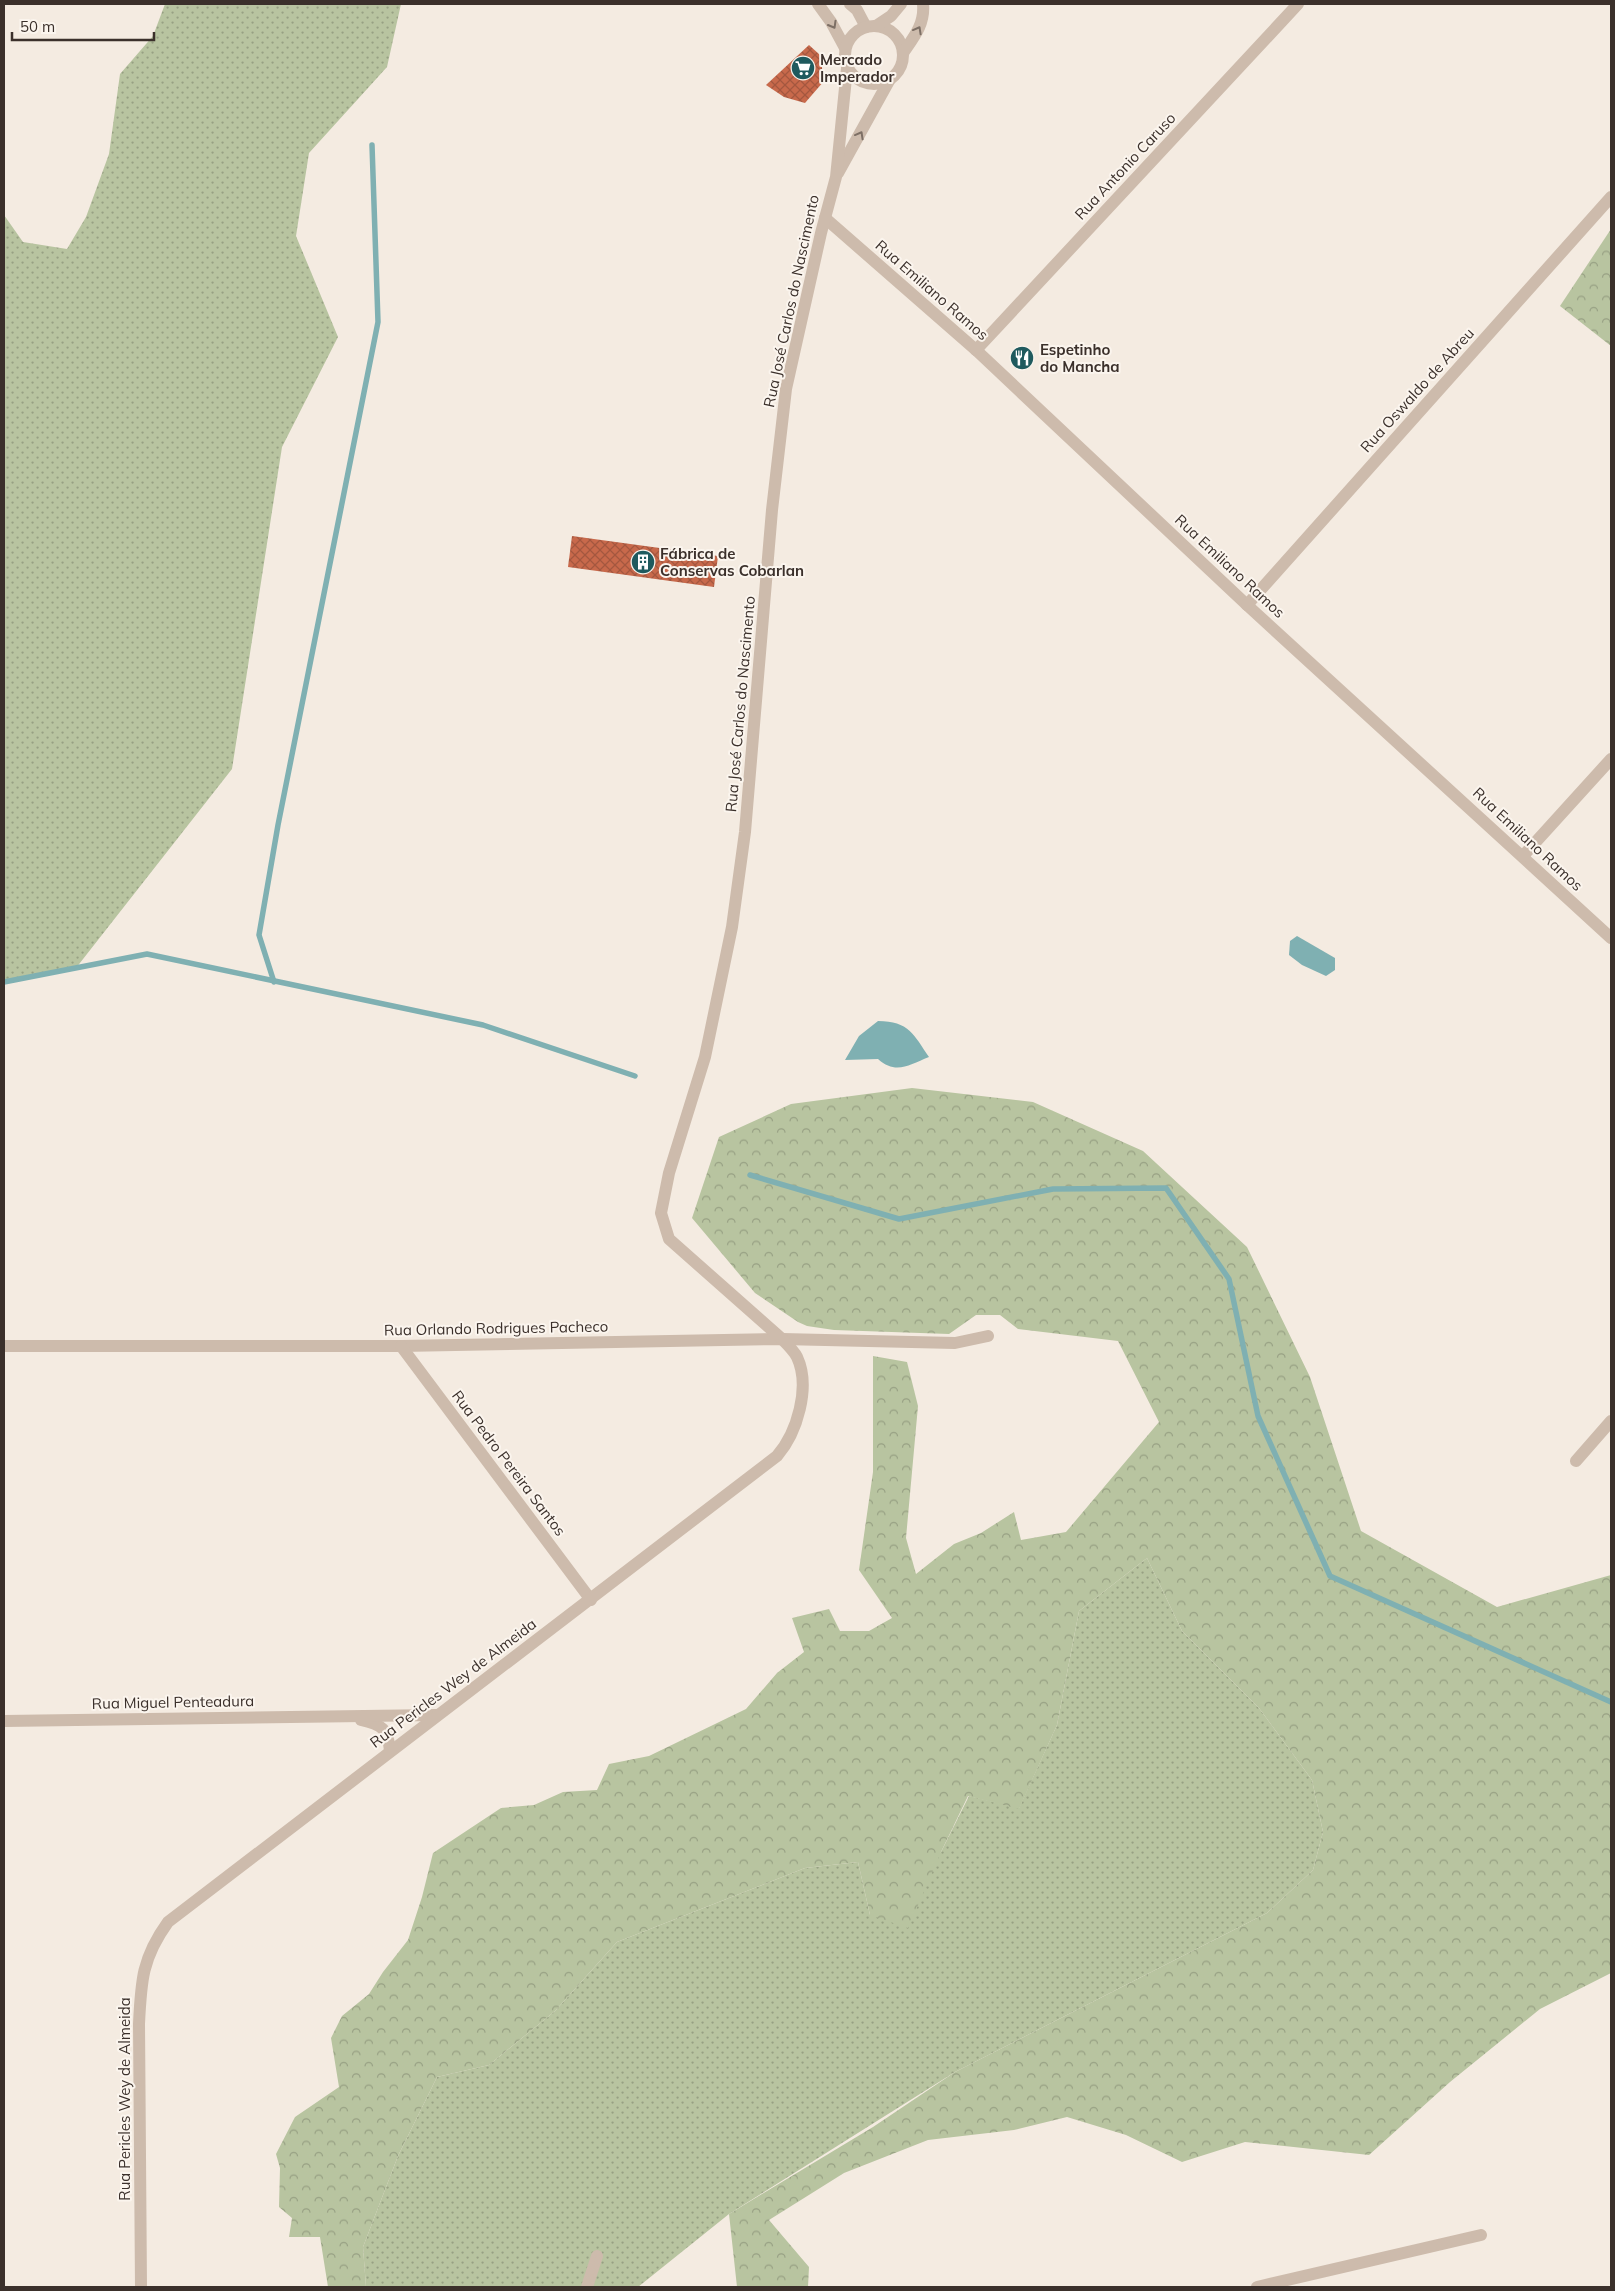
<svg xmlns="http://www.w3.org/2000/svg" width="1615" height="2291" font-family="Mulish,sans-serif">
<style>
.green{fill:url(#green-dots)}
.forest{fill:url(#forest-crowns)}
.water{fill:#7fb0b2}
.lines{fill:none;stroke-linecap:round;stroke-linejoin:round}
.stream{stroke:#7fb0b2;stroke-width:5.5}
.building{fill:url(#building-cross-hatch)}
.minor{stroke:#cdbbac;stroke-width:12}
.oneway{stroke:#7d6f65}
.labels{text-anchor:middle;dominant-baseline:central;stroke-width:4;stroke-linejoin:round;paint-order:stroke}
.poi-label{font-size:15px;font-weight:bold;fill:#3b302b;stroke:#fbf5ee;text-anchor:start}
.street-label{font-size:15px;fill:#3b302b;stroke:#fbf5ee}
</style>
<defs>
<pattern id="green-dots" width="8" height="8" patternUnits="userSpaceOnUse" patternTransform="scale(1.25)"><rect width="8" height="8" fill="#b8c4a0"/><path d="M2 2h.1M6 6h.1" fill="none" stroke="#97a083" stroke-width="1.8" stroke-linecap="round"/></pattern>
<pattern id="forest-crowns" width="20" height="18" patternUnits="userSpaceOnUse" patternTransform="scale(1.25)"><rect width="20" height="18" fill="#b8c4a0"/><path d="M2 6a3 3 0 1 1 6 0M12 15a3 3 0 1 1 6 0" fill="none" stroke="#97a083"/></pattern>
<pattern id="building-cross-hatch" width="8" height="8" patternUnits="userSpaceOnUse" patternTransform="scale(1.25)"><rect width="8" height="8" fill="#c8694b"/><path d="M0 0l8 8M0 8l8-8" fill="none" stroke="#a4573f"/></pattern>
</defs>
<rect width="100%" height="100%" fill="#f4ebe1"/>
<!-- green -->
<g class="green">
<path d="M165 4H401L387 67 309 153 296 236 338 337 282 447 232 769 76 968 4 982V215L23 242 67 249 86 217 109 154 120 74 153 36Z"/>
<path d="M1147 1558 1182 1631 1259 1708 1312 1780 1323 1832 1313 1870 1267 1913 955 2072 729 2214 638 2287H366L363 2247 398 2156 437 2077 489 2065 555 2011 617 1942 805 1868 858 1862 870 1915 941 1852 969 1796 1019 1808 1057 1725 1079 1611Z"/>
</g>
<!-- forest -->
<g class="forest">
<path d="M1611 229V346L1560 306Z"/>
<path d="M912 1088 1033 1102 1143 1151 1247 1247 1310 1377 1361 1531 1497 1607 1611 1575V1973L1540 2009 1450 2082 1369 2155 1245 2142 1182 2162 1126 2135 1067 2117 1014 2130 928 2140 844 2173 769 2220 809 2267 808 2287H737L729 2214 873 2127 955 2072 1267 1913 1313 1870 1323 1832 1312 1780 1259 1708 1182 1631 1147 1558 1079 1611 1057 1725 1019 1809 968 1796 941 1852 908 1928 870 1915 858 1862 805 1868 617 1942 555 2011 489 2065 437 2077 398 2156 363 2247 366 2287H328L320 2237H289L292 2218 279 2207 280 2168 276 2154 295 2117 339 2087 331 2038 342 2016 369 1994 383 1972 408 1940 422 1897 433 1853 501 1808 534 1805 563 1792 597 1790 609 1764 649 1756 746 1709 777 1673 804 1652 792 1618 829 1609 840 1631H869L892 1618 859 1570 873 1472V1356L907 1362 918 1406 906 1538 916 1574 954 1544 981 1533 1014 1512 1021 1540 1066 1532 1159 1422 1118 1341 1018 1329 1000 1315H976L949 1334 834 1330 807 1326 798 1322 755 1293 692 1218 719 1137 791 1104Z"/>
</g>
<!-- water -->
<g class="water">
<path d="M1297 936 1335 958V970L1326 976 1302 965 1289 955 1290 941Z"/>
<path d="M878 1021C909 1021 914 1035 929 1057 909 1065 896 1075 878 1059L845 1060 859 1036Z"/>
</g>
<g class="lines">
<!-- stream -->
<g class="stream">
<path d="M4 982 147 954 483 1025 635 1076"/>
<path d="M274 982 259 935 278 825 378 322 372 145"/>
<path d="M750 1175 899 1219 1053 1189 1166 1188 1229 1279 1258 1416 1330 1576 1611 1702"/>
</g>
</g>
<!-- building -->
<g class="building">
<path d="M809 45 820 55 824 81 805 103 784 97 766 85Z"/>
<path d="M572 536 718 556 714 587 568 567Z"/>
</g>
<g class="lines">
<!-- minor -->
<g class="minor">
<path d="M818 4 831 22 845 48"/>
<path d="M850 4 857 10 866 27"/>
<circle cx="874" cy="55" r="29"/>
<path d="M876 26 891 16 901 4"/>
<path d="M903 53C914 37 925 24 923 4"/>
<path d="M838 173 890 79"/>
<path d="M825 218 976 350 1247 605 1611 938"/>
<path d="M976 350 1298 4"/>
<path d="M1247 605 1611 197"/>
<path d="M1523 856 1611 759"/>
<path d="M4 1346H401L782 1339 955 1343 988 1336"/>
<path d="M401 1346 591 1600"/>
<path d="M1576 1461 1611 1421"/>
<path d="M361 1720C383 1725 388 1729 390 1751"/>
<path d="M4 1721 437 1715"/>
<path d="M141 2287 139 2024C141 1981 142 1958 168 1922L777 1456C797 1433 811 1387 797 1357 794 1351 787 1344 782 1339L669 1239 661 1213 669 1173 705 1057 732 927 745 832 772 510 786 389 821 233 836 177 847 68"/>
<path d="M587 2287 597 2256"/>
<path d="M1257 2287 1481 2235"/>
</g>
</g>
<!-- one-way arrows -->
<defs><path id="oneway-chevron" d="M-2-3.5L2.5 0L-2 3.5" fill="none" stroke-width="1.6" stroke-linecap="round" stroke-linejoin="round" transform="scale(1.25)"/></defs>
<g class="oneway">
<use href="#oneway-chevron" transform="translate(833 25) rotate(60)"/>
<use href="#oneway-chevron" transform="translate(918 30) rotate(-61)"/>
<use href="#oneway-chevron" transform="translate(860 135) rotate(-61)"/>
</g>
<!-- icons -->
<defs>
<g id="supermarket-disc" transform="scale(1.25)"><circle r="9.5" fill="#1f5a5e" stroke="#fbf5ee"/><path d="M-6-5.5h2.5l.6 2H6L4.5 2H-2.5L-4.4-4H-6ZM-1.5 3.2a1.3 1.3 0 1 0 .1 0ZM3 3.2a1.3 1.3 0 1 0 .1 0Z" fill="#fff"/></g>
<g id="restaurant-disc" transform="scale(1.25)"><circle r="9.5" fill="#1f5a5e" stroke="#fbf5ee"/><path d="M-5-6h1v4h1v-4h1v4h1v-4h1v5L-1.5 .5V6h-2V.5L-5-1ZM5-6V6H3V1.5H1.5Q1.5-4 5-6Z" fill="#fff"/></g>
<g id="building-disc" transform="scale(1.25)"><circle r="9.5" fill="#1f5a5e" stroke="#fbf5ee"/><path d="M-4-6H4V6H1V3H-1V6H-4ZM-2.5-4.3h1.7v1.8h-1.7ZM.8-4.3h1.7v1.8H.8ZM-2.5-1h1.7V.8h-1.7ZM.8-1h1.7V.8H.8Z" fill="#fff"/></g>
</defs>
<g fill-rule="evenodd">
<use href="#supermarket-disc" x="803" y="68"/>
<use href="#restaurant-disc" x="1022" y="358"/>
<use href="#building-disc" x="643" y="562"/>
</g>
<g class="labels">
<!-- poi labels -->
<g class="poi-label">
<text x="820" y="59">Mercado<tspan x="820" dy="17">Imperador</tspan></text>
<text x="1040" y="349">Espetinho<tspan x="1040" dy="17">do Mancha</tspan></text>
<text x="660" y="553">Fábrica de<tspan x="660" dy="17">Conservas Cobarlan</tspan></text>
</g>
<!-- street labels -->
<g class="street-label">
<text transform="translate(1125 166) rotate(-47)">Rua Antonio Caruso</text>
<text transform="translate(932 290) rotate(41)">Rua Emiliano Ramos</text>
<text transform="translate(791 301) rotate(-78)">Rua José Carlos do Nascimento</text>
<text transform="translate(1417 390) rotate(-48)">Rua Oswaldo de Abreu</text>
<text transform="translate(1230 566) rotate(43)">Rua Emiliano Ramos</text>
<text transform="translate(740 704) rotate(-85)">Rua José Carlos do Nascimento</text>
<text transform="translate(1528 839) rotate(43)">Rua Emiliano Ramos</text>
<text transform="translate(496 1328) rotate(-1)">Rua Orlando Rodrigues Pacheco</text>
<text transform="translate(509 1463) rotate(53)">Rua Pedro Pereira Santos</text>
<text transform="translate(453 1683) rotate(-37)">Rua Pericles Wey de Almeida</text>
<text transform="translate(173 1702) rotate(-1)">Rua Miguel Penteadura</text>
<text transform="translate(124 2099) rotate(-90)">Rua Pericles Wey de Almeida</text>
</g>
</g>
<!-- border -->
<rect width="1615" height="2291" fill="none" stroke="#3b302b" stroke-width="10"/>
<!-- scale -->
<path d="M12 32v8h142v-8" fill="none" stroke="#3b302b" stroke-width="2.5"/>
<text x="20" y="32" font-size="15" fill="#3b302b" stroke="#fbf5ee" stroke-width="4" paint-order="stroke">50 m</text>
</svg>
